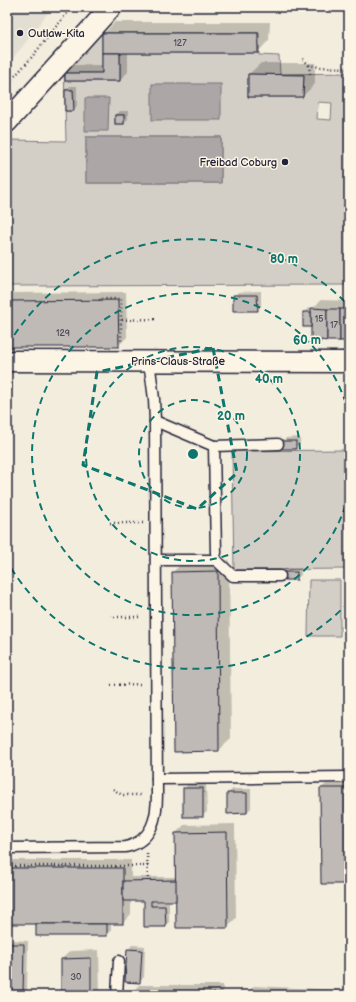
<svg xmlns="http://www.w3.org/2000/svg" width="356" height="1002" font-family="'Balsamiq Sans',sans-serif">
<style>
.built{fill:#e3ded2}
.green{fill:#d4cfc6;stroke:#7b7880;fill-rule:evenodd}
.water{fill:#aca7a6;stroke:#75727b}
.shadow{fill:#0003}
.building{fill:#bfbab6;stroke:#22223b}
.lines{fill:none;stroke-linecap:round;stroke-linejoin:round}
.lane-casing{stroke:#22223b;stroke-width:13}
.street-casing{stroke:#22223b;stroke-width:23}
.path{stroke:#22223b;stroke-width:2.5;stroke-dasharray:1 3;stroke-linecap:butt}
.lane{stroke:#fcf5e5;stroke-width:10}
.street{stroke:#fcf5e5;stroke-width:20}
.marked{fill:none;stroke:#0f766e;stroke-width:3;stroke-dasharray:8 5;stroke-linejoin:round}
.ring{fill:none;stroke:#0f766e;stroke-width:2;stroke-dasharray:7 5}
.poi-dot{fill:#22223b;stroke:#fcf5e5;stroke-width:1.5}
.labels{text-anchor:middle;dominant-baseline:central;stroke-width:3;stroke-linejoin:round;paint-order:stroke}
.number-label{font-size:9px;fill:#49485a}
.poi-label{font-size:11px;fill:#22223b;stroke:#fcf5e5;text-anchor:start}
.street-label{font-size:11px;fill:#22223b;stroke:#fcf5e5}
.centre{fill:#0f766e;stroke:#fcf5e5;stroke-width:2}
.ring-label{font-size:12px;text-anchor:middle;font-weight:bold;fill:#0f766e;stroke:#fcf5e5;stroke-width:3;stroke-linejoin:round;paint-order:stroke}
</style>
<rect width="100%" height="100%" fill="#f3edde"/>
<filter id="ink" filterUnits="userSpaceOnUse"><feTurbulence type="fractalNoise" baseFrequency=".025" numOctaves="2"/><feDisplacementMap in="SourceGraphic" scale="8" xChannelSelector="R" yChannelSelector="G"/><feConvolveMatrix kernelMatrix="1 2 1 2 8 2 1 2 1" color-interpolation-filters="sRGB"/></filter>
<g filter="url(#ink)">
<!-- built -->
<path class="built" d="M7 7H52L23 46 7 65Z"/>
<!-- green -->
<g class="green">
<path d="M102 33H259V55L279 56 280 74 349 73V285L8 286V140L66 141 64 68 80 49ZM102 33H258V53H120V81H65V73H102ZM248 74 304 75 303 97H248ZM65 90H73V111H65ZM318 102 332 103 331 120 317 119ZM115 115H124V124H115ZM86 137H221V183H86Z"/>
<path d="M349 450V569L234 570 232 451Z"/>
<path d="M309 580H340V636H308Z"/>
</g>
<!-- water -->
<g class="water">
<rect x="152" y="84" width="69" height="36"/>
<path d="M85 98H109L108 131H85Z"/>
<rect x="86" y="137" width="135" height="46"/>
</g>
<!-- shadow -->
<g class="shadow">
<path d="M7 7H14L12 9H7Z"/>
<path d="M115 22H270L269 40 258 52H128V72L120 80 66 73 74 65H103V34Z"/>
<path d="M261 63H315V84L303 96 249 74Z"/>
<path d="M70 86H77V106L73 110H66V90Z"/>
<path d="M120 111H128V119L124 123 116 115Z"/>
<path d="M261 291V306L257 310 234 296 238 292Z"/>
<path d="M126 292 127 337 118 346H7V293Z"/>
<path d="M321 300 349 301V340L323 339 320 342 304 312 309 308H313Z"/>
<path d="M7 382H13V389L9 393H7Z"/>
<path d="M300 437V444L295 448 282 442 286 438Z"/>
<path d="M185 560H229L231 739 219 750 173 572Z"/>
<path d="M286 568H301V575L296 579 282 572Z"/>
<path d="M188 784H206L207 812 202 816 184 789Z"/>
<path d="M326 784H349V883L321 788Z"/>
<path d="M233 789H251V808L247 812 228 793Z"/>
<path d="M235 824 236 918 227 927 177 899 154 900V902H169V922L165 926 145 900H131V914L123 923H111V931L107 935 37 923H7V862L8 860H131V877H176V833L184 825Z"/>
<path d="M13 940 28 941 27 992 24 995H7L9 944Z"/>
<path d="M132 945 145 946 144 977 140 982 128 950Z"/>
<path d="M99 950 100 992 97 995H62V959L70 951Z"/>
<path d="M139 985H223V995H130V994Z"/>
<path d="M254 986 339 990V995H246Z"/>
</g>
<!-- building -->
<g class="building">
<rect x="102" y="33" width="156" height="20"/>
<path d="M102 53H120V81H65V73H102Z"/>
<path d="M248 74 304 75 303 97H248Z"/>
<path d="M65 90H73L74 111H65Z"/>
<rect x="115" y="115" width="9" height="9"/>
<path d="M233 295H257L258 311H233Z"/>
<path d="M118 300 119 347H7V301Z"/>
<path d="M311 308 327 309V341L321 340 320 343H311Z"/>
<rect x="327" y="309" width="13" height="32"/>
<rect x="340" y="309" width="9" height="32"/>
<rect x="303" y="312" width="8" height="15"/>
<rect x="7" y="386" width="3" height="8"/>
<rect x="281" y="441" width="15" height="8"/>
<path d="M218 571 219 751 174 752 172 572Z"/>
<rect x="281" y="572" width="16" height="8"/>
<rect x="183" y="788" width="20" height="29"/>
<path d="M320 788H349V884H321Z"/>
<path d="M227 793H247V813L227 814Z"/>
<path d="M227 832 228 928H176L175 833Z"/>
<rect x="7" y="868" width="116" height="56"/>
<path d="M176 880V901H151V906H165L166 927H144V901H123V881Z"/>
<rect x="36" y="924" width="71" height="12"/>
<path d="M8 944H24L23 995H7Z"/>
<path d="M127 949 142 950 140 983 125 982Z"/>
<path d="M91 958V995H61V959Z"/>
<rect x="129" y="993" width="43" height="2"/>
<rect x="172" y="993" width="43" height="2"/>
<path d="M245 994 272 995H245Z"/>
</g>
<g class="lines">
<!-- lane casing -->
<g class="lane-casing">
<g id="lane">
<path d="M155 421 214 446 216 553"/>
<path d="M214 446 278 444"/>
<path d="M156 560H216L233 576H280"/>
<path d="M157 779 349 777"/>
<path d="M7 848 126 847C152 841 157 818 157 794L155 421 154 399 149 361"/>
<path d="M117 995 119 961"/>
</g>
</g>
<!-- street casing -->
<g class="street-casing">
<g id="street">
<path d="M7 122 111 7"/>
<path d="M7 361 349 362"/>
</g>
</g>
<!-- path -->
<g class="path">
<path d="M188 7V10"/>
<path d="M303 59 309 65 319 67 349 68"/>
<path d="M309 65 310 74"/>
<path d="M7 85 31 58 72 7"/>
<path d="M100 300 99 299H121V342"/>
<path d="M118 320 156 319"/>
<path d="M110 523H143"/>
<path d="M7 576H10"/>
<path d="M110 617H142"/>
<path d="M111 685 143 684"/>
<path d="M7 686H11"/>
<path d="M113 789 122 795H143"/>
<path d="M7 794 12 790"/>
<path d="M147 853 148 881"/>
<path d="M7 866H148"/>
</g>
<!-- lane -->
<use href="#lane" class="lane"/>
<!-- street -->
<use href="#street" class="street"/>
</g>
</g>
<!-- marked area -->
<path class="marked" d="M213 348 237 473 197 509 83 465 97 372Z"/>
<!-- distance rings -->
<g class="ring">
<circle cx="193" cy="454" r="54"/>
<circle cx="193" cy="454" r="107"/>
<path d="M349 494A161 161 0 1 1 349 414"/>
<path d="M349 602A215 215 0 0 1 8 563M8 345A215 215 0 0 1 349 306"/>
</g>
<!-- markers -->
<g class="poi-dot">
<circle cx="20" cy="33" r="4"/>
<circle cx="285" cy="162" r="4"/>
</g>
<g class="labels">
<!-- number labels -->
<g class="number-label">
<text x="180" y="43">127</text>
<text x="319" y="319">15</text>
<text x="334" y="325">17</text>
<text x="63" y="333">129</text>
<text x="76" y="977">30</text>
</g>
<!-- poi labels -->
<g class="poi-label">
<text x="28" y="33">Outlaw-Kita</text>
<text x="277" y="162" text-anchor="end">Freibad Coburg</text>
</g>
<!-- street labels -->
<g class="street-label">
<text x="178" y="361">Prins-Claus-Straße</text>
</g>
</g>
<circle cx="193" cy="454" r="6" class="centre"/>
<g class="ring-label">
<text x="284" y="263">80 m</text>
<text x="307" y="344">60 m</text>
<text x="269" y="383">40 m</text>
<text x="231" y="420">20 m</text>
</g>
<!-- margin -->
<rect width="356" height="1002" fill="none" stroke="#fcf5e5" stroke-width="24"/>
<rect x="12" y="12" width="332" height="978" fill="none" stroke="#22223b" stroke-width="1.5" filter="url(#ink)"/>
</svg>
